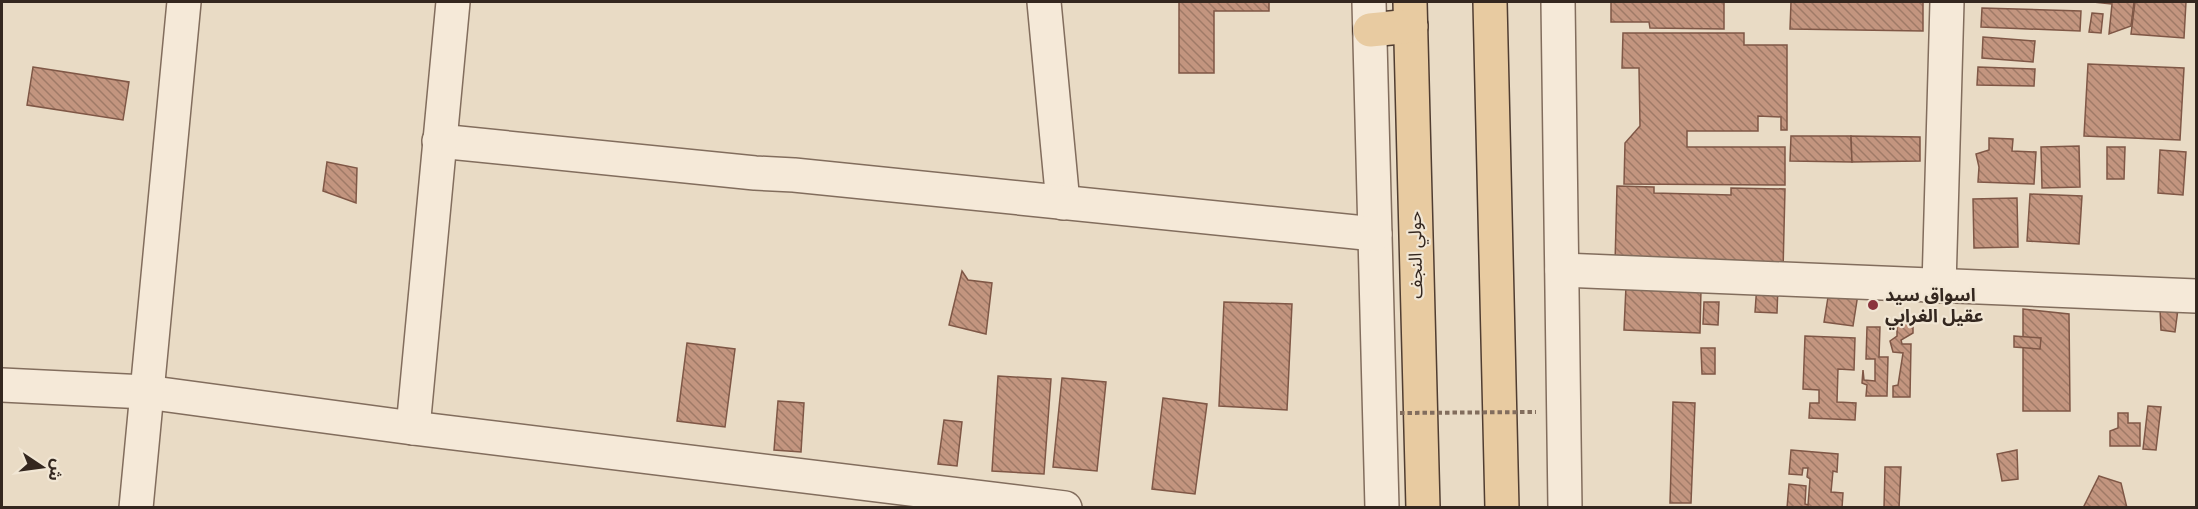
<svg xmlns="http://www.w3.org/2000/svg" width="2198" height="509" font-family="Spectral,'Noto Sans Arabic',serif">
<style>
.building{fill:url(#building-back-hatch);stroke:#7f5746;stroke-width:1.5}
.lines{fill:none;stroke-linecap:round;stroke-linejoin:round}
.street-casing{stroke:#826d5d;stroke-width:36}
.primary-casing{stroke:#503d31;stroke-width:36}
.street{stroke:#f5e9d8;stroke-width:33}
.primary{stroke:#e8cba1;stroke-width:33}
.path-bridge{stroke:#826d5d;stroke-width:4;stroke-dasharray:4.5 3;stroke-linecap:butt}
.poi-dot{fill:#8b343d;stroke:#f1e6d4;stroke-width:2}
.labels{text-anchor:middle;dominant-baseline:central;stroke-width:4.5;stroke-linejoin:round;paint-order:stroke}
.street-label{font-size:18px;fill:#34271f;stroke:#f1e6d4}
.poi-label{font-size:18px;font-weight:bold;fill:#34271f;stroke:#f1e6d4;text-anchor:start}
</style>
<defs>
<pattern id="building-back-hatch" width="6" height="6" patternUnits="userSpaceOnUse" patternTransform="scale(1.5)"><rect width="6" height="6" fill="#c3957f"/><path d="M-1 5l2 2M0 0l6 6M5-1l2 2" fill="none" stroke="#9f7a67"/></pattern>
</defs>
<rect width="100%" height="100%" fill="#e9dbc5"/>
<!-- building -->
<g class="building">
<path d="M1179 2H1269V11H1214V73H1179Z"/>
<path d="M1611 2H1724V29L1650 28 1649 22H1611Z"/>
<path d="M1791 2H1923V31L1790 29Z"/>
<path d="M2093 2H2134L2131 26 2109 34 2112 4Z"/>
<path d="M2135 2H2186L2184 38 2131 34Z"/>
<path d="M1982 8 2081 11 2080 31 1981 27Z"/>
<path d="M2092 13 2103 14 2101 33 2089 32Z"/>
<path d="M1623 33H1744V45H1787V130H1781V117L1758 116V131H1687V147H1785V185L1624 184 1625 143 1640 126 1639 68H1622Z"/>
<path d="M1983 37 2035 41 2033 62 1982 58Z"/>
<path d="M2088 64 2184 68 2180 140 2084 136Z"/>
<path d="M33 67 129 82 123 120 27 105Z"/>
<path d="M1978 67 2035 69 2034 86 1977 85Z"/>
<path d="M1791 136H1851L1852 162 1790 161Z"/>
<path d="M1851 136 1920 137V161L1852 162Z"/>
<path d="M1989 138 2013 139 2012 151 2036 152 2034 184 1978 182 1979 167 1976 154 1989 150Z"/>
<path d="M2079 146 2080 187 2042 188 2041 147Z"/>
<path d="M2107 147H2125L2124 179H2107Z"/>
<path d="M2160 150 2186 152 2183 195 2158 193Z"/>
<path d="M327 162 357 168 356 203 323 191Z"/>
<path d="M1617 186 1654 187V193L1731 195V188L1785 189 1783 271 1615 264Z"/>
<path d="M2030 194 2082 196 2079 244 2027 241Z"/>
<path d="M2017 198 2018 247 1974 248 1973 199Z"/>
<path d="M962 271 968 280 992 283 986 334 949 325Z"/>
<path d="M1757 284 1778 285 1777 313 1755 312Z"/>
<path d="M1626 286 1701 289 1700 333 1624 330Z"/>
<path d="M1829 291 1858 294 1853 326 1824 322Z"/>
<path d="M1224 302 1292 304 1287 410 1219 406Z"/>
<path d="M1704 302H1719L1718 325 1703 324Z"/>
<path d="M2023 309 2069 314 2070 411H2023Z"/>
<path d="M2160 309H2178L2175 332 2161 330Z"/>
<path d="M1897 318H1913V333L1901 340 1902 344H1911L1910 397H1893V386L1898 385 1903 353 1893 352 1890 341 1897 336Z"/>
<path d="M1867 327H1880L1879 357H1888L1887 396H1866L1867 385 1862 383 1863 370 1864 380 1875 381V359H1866Z"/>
<path d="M1805 336 1855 338 1854 370 1838 369 1837 402 1856 403 1855 420 1809 418 1810 403H1819V390L1803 389Z"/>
<path d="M2014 336 2041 338 2040 349 2014 347Z"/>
<path d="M687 343 735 349 725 427 677 421Z"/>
<path d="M1701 348H1715V374H1702Z"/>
<path d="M998 376 1051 379 1044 474 992 471Z"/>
<path d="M1062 378 1106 382 1097 471 1053 467Z"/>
<path d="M1163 398 1207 404 1195 494 1152 489Z"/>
<path d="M778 401 804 403 801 452 774 450Z"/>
<path d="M1673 402 1695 403 1691 503H1670Z"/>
<path d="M2148 406 2161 407 2156 450 2143 449Z"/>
<path d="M2118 413H2128V423H2140V446H2110V431L2118 428Z"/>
<path d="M944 420 962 422 957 466 938 464Z"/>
<path d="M1791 450 1838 454 1837 472 1833 471 1831 492 1843 493 1842 508H1787L1789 484 1806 486 1805 504 1808 505 1810 479 1807 477 1808 468H1803L1802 475 1789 474Z"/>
<path d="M2017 450 2018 479 2002 481 1997 454Z"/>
<path d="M1885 467H1901L1899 508H1884Z"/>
<path d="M2099 476 2121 483 2127 508H2083Z"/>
</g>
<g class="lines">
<!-- street casing -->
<g class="street-casing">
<g id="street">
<path d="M1044 2 1063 203"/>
<path d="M1369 2 1382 508"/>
<path d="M1558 2 1565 508"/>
<path d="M439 141 755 173 794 175 1375 234"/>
<path d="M1562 270 2196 296"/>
<path d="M1939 286 1947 2"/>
<path d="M2 385 146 392 413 428 1065 508"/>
<path d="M413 428 453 2"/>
<path d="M136 508 184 2"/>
</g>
</g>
<!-- primary casing -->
<g class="primary-casing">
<g id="primary">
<path d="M1410 2 1423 508"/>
<path d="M1490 2 1502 508"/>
<path d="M1370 30 1411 26"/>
</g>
</g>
<!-- street -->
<use href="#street" class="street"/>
<!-- primary -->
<use href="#primary" class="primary"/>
<!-- path-bridge -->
<path class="path-bridge" d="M1400 413 1536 412"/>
</g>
<!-- markers -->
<circle class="poi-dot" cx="1873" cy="305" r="6"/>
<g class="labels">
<!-- street labels -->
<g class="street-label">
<text transform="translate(1416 255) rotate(-91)">حولي النجف</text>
</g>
<!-- poi labels -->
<g class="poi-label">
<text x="1885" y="295">اسواق سيد<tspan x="1885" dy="21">عقيل الغرابي</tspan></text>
</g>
</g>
<!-- border -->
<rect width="2198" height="509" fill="none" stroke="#34271f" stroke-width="6"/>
<!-- north arrow -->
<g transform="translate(42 467) rotate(103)" stroke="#f1e6d4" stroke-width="4.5" paint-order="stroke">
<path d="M0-4.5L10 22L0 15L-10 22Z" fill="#34271f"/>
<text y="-9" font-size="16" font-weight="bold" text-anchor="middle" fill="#34271f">ش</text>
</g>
</svg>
